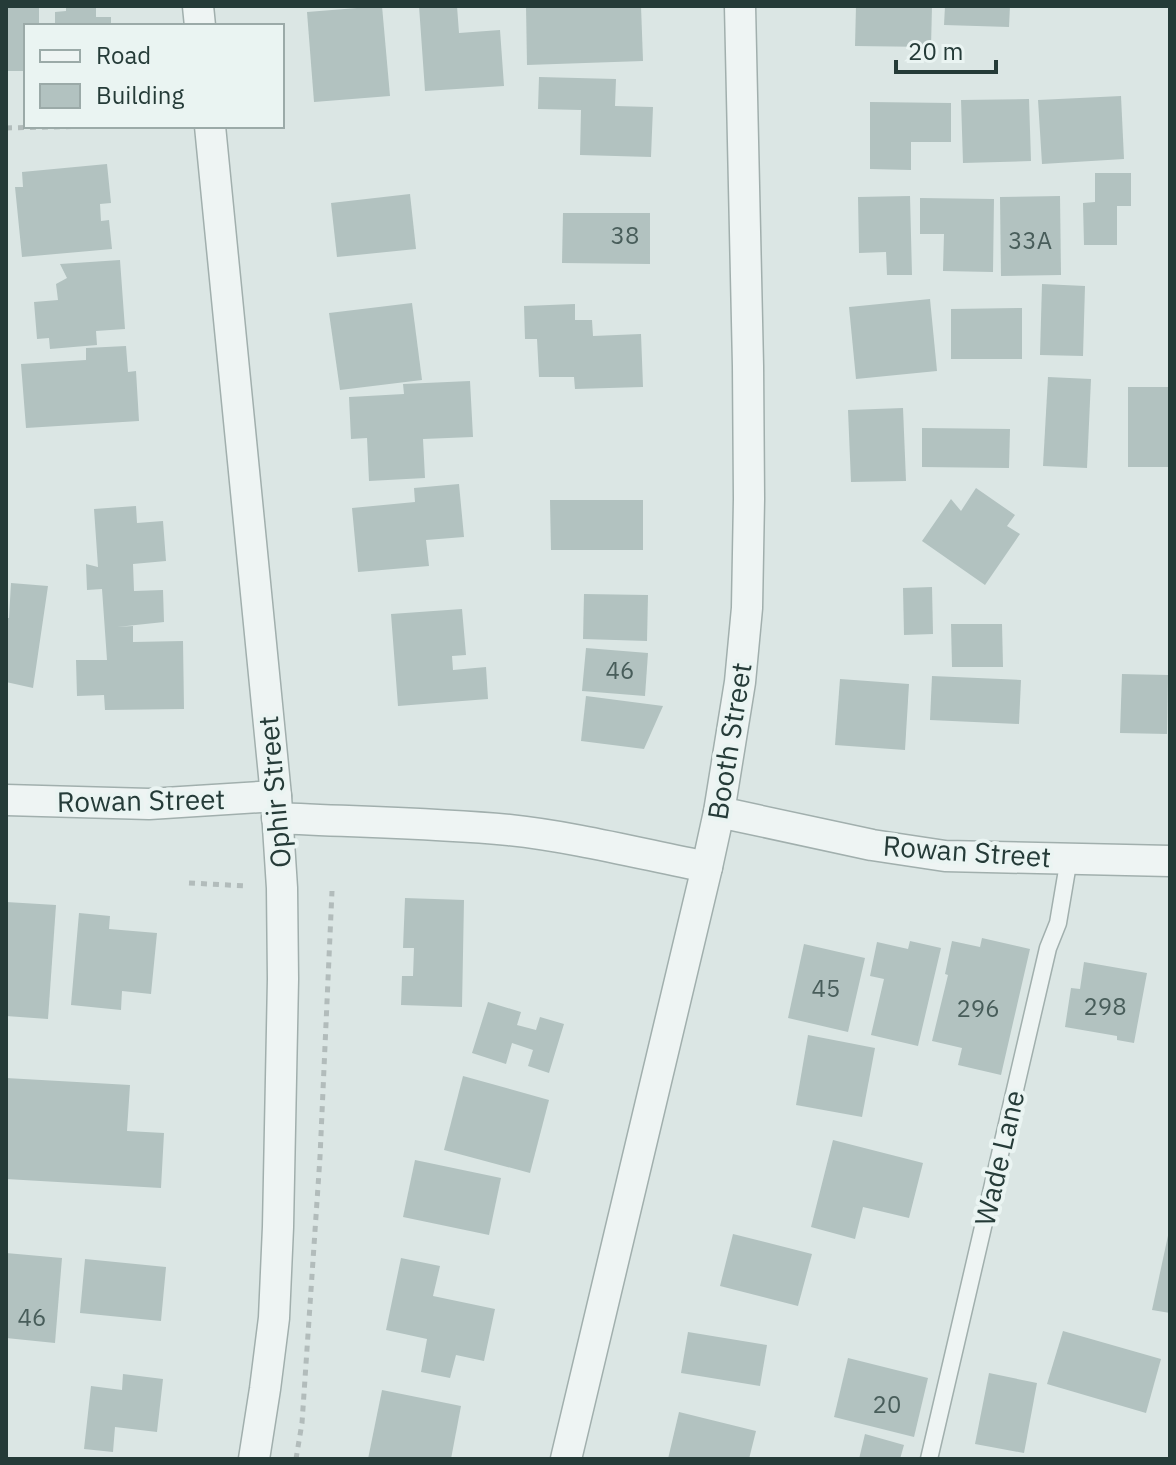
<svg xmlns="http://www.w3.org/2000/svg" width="1176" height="1465" font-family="'IBM Plex Sans',sans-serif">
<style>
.building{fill:#b2c2c0}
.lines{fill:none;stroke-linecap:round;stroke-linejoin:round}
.service-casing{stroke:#a1afad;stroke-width:19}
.minor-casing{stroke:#a1afad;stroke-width:33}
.path{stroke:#b2bcbb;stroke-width:5;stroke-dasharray:6 6;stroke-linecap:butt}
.service{stroke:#eef4f3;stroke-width:16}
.minor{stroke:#eef4f3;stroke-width:30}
.labels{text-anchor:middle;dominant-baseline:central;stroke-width:8;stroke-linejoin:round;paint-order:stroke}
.number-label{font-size:24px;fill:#485d5a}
.street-label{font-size:28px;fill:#253b38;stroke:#eaf4f2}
</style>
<rect width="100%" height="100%" fill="#dbe6e4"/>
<!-- building -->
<g class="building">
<path d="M7 6H39V26H26V71H6Z"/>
<path d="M66 6H96V17H111V26H55V12L66 11Z"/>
<path d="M382 6 390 96 314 102 307 12Z"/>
<path d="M419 6H457L459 33 500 30 504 86 425 91Z"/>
<path d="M526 6H641L643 61 527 65Z"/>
<path d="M856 6H932L931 47 855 46Z"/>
<path d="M945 6H1010L1009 27 944 25Z"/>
<path d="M539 77 616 79 615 106 653 107 651 157 580 155 581 110 538 109Z"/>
<path d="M1121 96 1124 159 1042 164 1038 100Z"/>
<path d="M1029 99 1031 161 963 163 961 100Z"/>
<path d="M870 102 951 103V142H911V170L870 169Z"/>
<path d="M107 164 111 203 100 204 101 221 109 220 112 249 22 257 15 187H23L22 172Z"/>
<path d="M1095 173H1131V206H1117V245H1084L1083 203 1095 202Z"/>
<path d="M410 194 416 249 337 257 331 203Z"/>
<path d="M910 196 912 275H887L886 252 859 253 858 197Z"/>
<path d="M1060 196 1061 275 1001 276 1000 197Z"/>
<path d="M920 198 994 199 993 272 943 271 944 234H920Z"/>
<path d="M563 213H650V264L562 263Z"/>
<path d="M120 260 125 329 96 331 97 345 50 349 49 338 37 339 34 302 58 300 56 284 67 278 60 264Z"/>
<path d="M1042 284 1085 286 1083 356 1040 355Z"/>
<path d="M930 299 937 371 856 379 849 307Z"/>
<path d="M412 303 422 380 340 390 329 313Z"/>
<path d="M575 304V320H592L593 336 641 334 643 387 575 389 574 377H539L537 339H525L524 306Z"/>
<path d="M1022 308V359H951V309Z"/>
<path d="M126 346 128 372 136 371 139 421 26 428 21 364 86 360V348Z"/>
<path d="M1048 377 1091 379 1087 468 1043 466Z"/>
<path d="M470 381 473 437 423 439 425 478 369 481 367 438 351 439 349 397 404 394 403 384Z"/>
<rect x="1128" y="387" width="42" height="80"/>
<path d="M903 408 906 481 851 482 848 410Z"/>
<path d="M922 428 1010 429 1009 468 922 467Z"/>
<path d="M459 484 464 537 426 540 429 566 358 572 352 508 415 502 414 488Z"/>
<path d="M976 488 1015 515 1007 526 1020 534 985 585 922 541 951 499 961 511Z"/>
<path d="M550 500H643V550H551Z"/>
<path d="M136 506 137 523 163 521 166 561 133 564 134 591 163 590 164 622 117 627 133 626V642L183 641 184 709 105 710 104 695 77 696 76 660H107L102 589 87 590 86 564 98 567 94 509Z"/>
<path d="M11 583 48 586 33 688 6 682V618H9Z"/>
<path d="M932 587 933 634 904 635 903 588Z"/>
<path d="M584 594 648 595 647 641 583 639Z"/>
<path d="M462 609 466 655 452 656 453 670 486 667 488 699 398 706 391 614Z"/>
<path d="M951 624H1002L1003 667H952Z"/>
<path d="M586 648 648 653 645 696 582 691Z"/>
<path d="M1122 674 1168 675 1167 734 1120 733Z"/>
<path d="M932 676 1021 680 1019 724 930 720Z"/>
<path d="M840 679 909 684 905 750 835 745Z"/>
<path d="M586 696 663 706 644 749 581 741Z"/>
<path d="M405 898 464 900 462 1007 401 1005 402 976H413L414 948H403Z"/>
<path d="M6 902 56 905 48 1019 6 1016Z"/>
<path d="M79 913 110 916 109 929 157 933 151 994 122 991 121 1010 71 1005Z"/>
<path d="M982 938 1030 949 1001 1075 958 1065 962 1048 932 1041 948 975 945 974 952 941 980 947Z"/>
<path d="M910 941 941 948 918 1046 871 1035 884 979 870 976 877 942 908 949Z"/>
<path d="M804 944 865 958 848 1032 788 1018Z"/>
<path d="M1084 962 1147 973 1134 1043 1117 1040V1036L1065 1027 1071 988 1080 989Z"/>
<path d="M488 1002 521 1012 517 1025 536 1030 540 1017 564 1024 549 1073 528 1066 533 1050 512 1043 506 1064 472 1053Z"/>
<path d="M808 1035 875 1048 862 1117 796 1105Z"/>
<path d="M463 1076 549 1100 530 1173 444 1150Z"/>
<path d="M6 1078 130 1085 127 1131 164 1133 161 1188 6 1179Z"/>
<path d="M833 1140 923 1163 909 1218 863 1207 855 1239 811 1227Z"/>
<path d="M415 1160 501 1178 489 1235 403 1217Z"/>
<path d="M1169 1231H1170V1313L1152 1310Z"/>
<path d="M733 1234 812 1254 798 1306 720 1286Z"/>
<path d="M6 1253 62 1258 55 1343 6 1338Z"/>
<path d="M401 1258 440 1266 433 1296 495 1309 484 1361 456 1355 450 1378 421 1372 427 1339 386 1330Z"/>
<path d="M85 1259 166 1267 161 1321 80 1313Z"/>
<path d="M1063 1331 1161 1359 1146 1413 1047 1384Z"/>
<path d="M688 1332 767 1345 760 1386 681 1373Z"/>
<path d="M848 1358 928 1378 914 1437 834 1417Z"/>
<path d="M989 1373 1037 1383 1024 1453 975 1444Z"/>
<path d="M123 1374 163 1379 157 1432 115 1427 113 1452 84 1449 91 1386 122 1390Z"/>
<path d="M382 1390 461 1406 451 1459H368Z"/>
<path d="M679 1412 756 1431 749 1459H668Z"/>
<path d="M865 1434 904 1445 900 1459H859Z"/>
</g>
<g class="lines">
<!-- service casing -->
<g class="service-casing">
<path id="service" d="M929 1459 1048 948 1058 923 1069 858"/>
</g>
<!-- minor casing -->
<g class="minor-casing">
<g id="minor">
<path d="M198 6 200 26"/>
<path d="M210 126 276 796 282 888 283 979 278 1227 274 1318 265 1389 254 1459"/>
<path d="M6 800 149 804 276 796"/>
<path d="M719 812 872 845 945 856 1170 861"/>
<path d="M277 818C354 822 432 823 509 830 575 837 641 854 707 867"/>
<path d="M566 1459 707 867 719 812 740 682 747 608 749 499 748 366 740 6"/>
</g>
</g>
<!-- path -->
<g class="path">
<path d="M6 128 96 126"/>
<path d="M189 883 248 886"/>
<path d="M296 1459 302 1423 320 1157 332 891"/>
</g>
<!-- service -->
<use href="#service" class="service"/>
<!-- minor -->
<use href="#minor" class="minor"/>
</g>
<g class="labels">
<!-- number labels -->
<g class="number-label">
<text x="625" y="235">38</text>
<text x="1030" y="240">33A</text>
<text x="620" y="670">46</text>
<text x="826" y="988">45</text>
<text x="1105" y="1006">298</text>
<text x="978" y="1008">296</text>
<text x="32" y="1317">46</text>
<text x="887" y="1404">20</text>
</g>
<!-- street labels -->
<g class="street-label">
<text transform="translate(729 741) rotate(-81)">Booth Street</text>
<text transform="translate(274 792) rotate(-95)">Ophir Street</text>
<text transform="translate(141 800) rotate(-1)">Rowan Street</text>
<text transform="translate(967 851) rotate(4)">Rowan Street</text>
<text transform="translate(999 1158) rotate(-77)">Wade Lane</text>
</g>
</g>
<!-- border -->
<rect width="1176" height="1465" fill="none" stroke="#253b38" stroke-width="16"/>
<!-- legend -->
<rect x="24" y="24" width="260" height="104" fill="#eaf4f2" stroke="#9baaa8" stroke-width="2"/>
<rect x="40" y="50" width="40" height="12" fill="#eef4f3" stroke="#9baaa8" stroke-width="2"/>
<text x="96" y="64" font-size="24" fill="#253b38">Road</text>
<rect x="40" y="84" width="40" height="24" fill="#b2c2c0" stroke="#9baaa8" stroke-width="2"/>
<text x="96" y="104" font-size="24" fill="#253b38">Building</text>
<!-- scale -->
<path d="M896 60v12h100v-12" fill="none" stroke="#253b38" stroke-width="4"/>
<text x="908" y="60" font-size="24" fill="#253b38" stroke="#eaf4f2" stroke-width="6" paint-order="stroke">20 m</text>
</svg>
